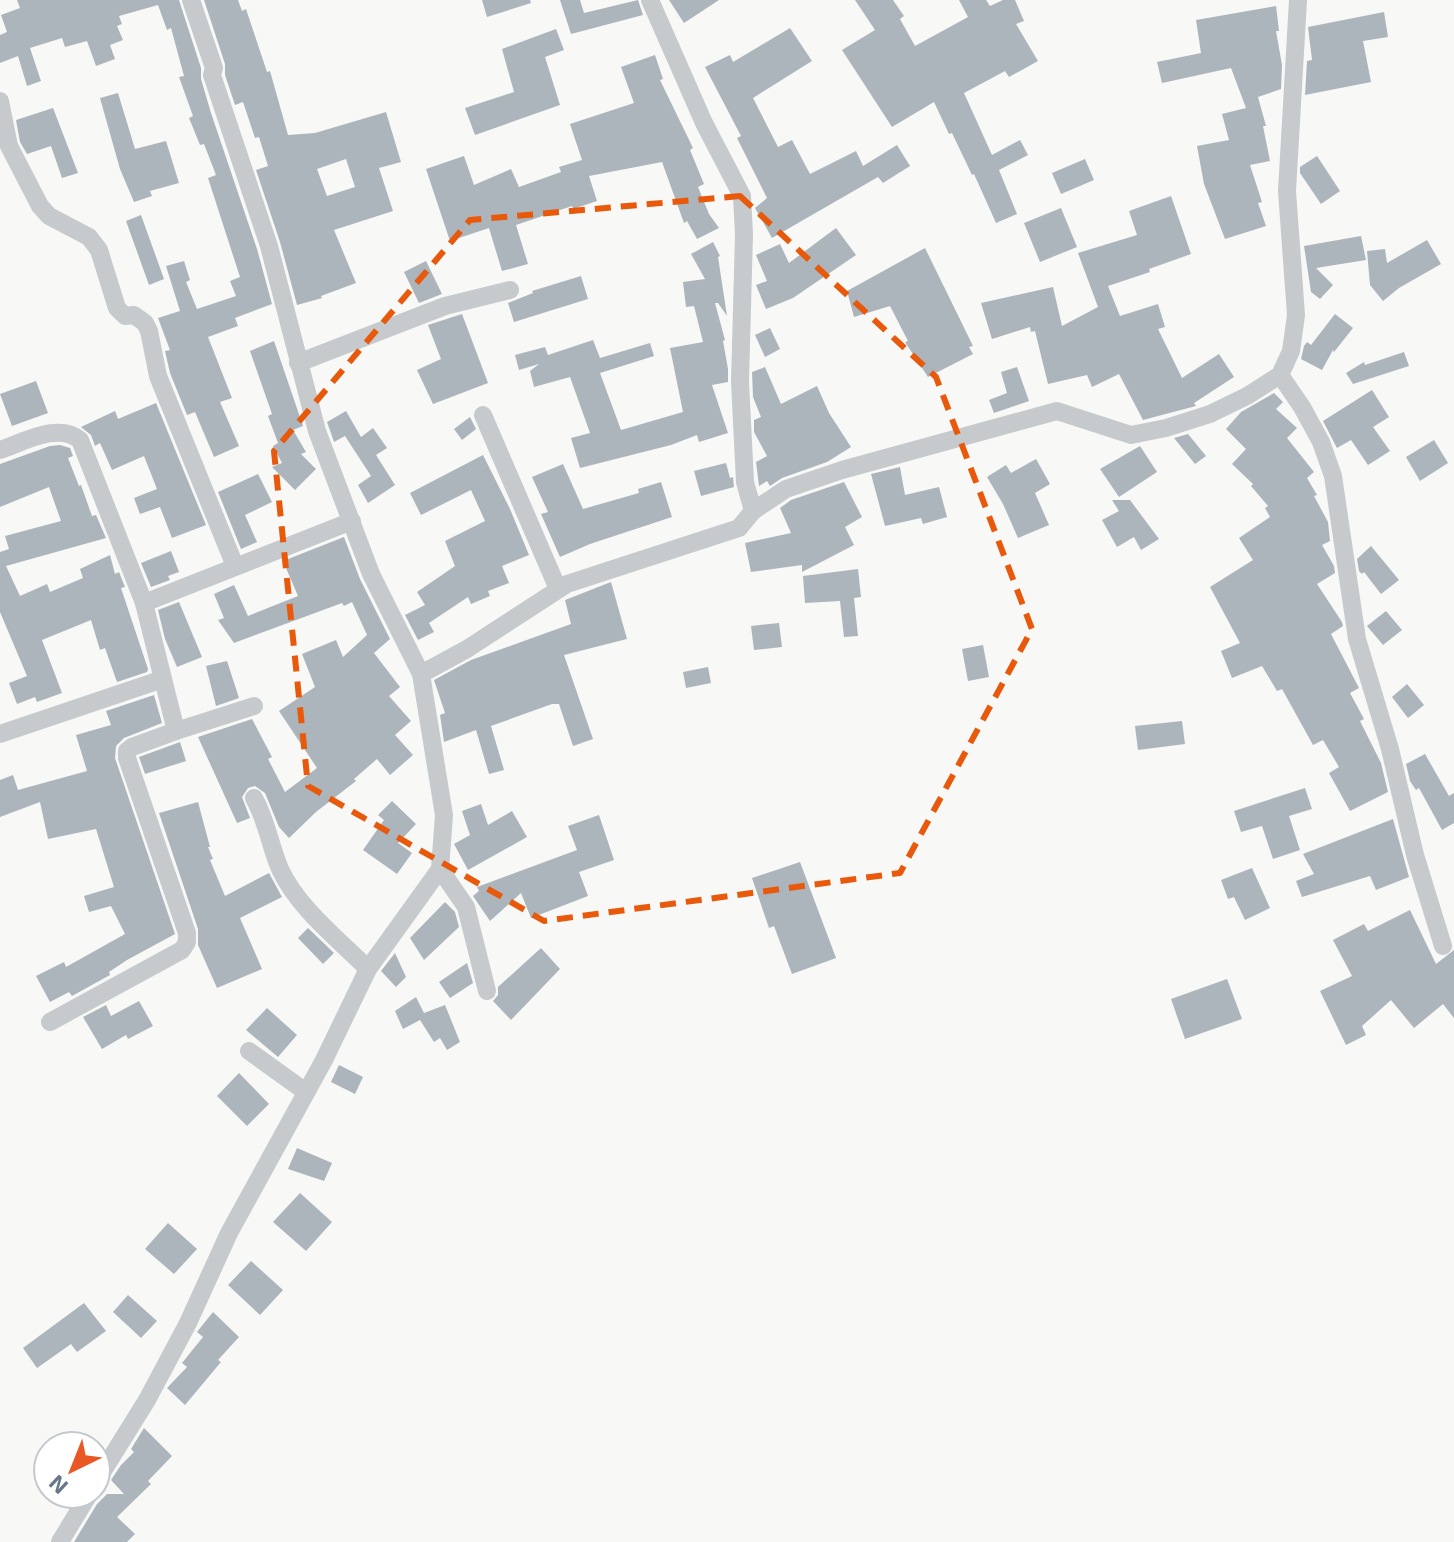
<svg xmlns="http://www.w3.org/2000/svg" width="1454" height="1542" font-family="'Exo 2',sans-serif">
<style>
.building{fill:#acb5bb;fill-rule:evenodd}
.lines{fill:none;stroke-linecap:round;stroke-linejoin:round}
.minor{stroke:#c6cacd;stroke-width:18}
.marked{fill:none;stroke:#e8590c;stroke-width:6;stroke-dasharray:16 10;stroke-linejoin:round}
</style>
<rect width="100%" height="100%" fill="#f8f8f6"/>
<!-- building -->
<g class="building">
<path d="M17 0H179L201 68V79L211 113 257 249 272 304 235 318 238 326 208 337 232 398 220 402 239 446 214 457 195 412 187 415 170 373 165 351 170 350 158 318 180 311 166 266 184 261 190 280 186 282 197 309 236 296 230 281 240 277 208 178 216 175 204 144 200 145 189 118 193 116 179 77 184 76 171 28 167 30 158 5 119 16 122 24 117 26 123 40 110 45 115 59 96 66 87 41 65 47 62 38 30 48 41 81 27 86 18 56 0 63V35L7 32 1 15 20 8Z"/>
<path d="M204 0H238L242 11 246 9 267 72 270 71 288 135 315 133 386 112 401 162 379 168 393 211 334 230 356 283 321 296 322 298 297 305 280 242 256 170 268 166 259 137 255 138 243 102 235 105 225 75V64ZM346 159 355 187 327 196 317 169Z"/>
<path d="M482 0H530L531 3 487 17Z"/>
<path d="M560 0H580L584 13 638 0 643 15 571 34Z"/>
<path d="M669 0H719L684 23Z"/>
<path d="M855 0H893L904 16 900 19 915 46 968 17 959 0H986L990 6 1003 0H1015L1024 21 1016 24 1038 61 1009 77 1005 71 964 93 992 155 1020 140 1028 155 999 170 1017 214 996 223 974 174 972 175 952 133 949 134 934 102 892 127 842 50 875 30Z"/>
<path d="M1276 6 1279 31H1276L1282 65 1281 89 1258 97 1266 126H1263L1270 161 1250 165 1262 202 1258 203 1266 226 1225 239 1204 184 1197 146 1229 140 1222 114 1246 108 1231 68 1162 83 1157 62 1201 53 1196 20Z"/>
<path d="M1384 12 1388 37 1363 41 1371 82 1305 95 1307 61 1312 60 1308 27Z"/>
<path d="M790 28 812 61 753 98 778 147 792 140 810 174 856 151 863 166 897 145 910 166 883 183 878 177 772 238 755 208 767 198 737 138 741 136 705 67 730 55 733 62Z"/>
<path d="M556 29 564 50 545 57 560 105 475 135 465 108 514 92 502 49Z"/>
<path d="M655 55 663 79 660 80 693 148 690 150 704 184 698 187 709 214 719 228 697 239 687 221 684 223 662 162 589 176 597 201 573 209 572 206 516 225 528 264 502 271 489 228 450 241 426 169 464 156 474 185 511 169 519 187 561 172 559 167 582 160 570 124 634 103 621 67Z"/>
<path d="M118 93 135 149 166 141 179 183 150 191 152 196 134 202 120 169 100 98Z"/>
<path d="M53 108 78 173 62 178 51 146 27 154 20 142 16 120Z"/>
<path d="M1317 156 1340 191 1321 204 1300 173V167Z"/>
<path d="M1085 159 1094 180 1061 194 1052 173Z"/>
<path d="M1171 196 1191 254 1149 269 1150 272 1108 286 1120 316 1158 304 1165 327 1158 329 1182 378 1219 354 1234 377 1194 403 1196 406 1143 420 1119 374 1092 387 1087 375 1048 384 1035 331 1031 332 1030 327 992 339 981 303 1053 287 1062 326 1098 307 1078 253 1137 235 1129 211Z"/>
<path d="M1061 208 1077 247 1040 262 1024 223Z"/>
<path d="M141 215 164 279 149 285 126 221Z"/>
<path d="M836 228 856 255 793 298 766 309 756 285 767 281 756 255 780 244 789 263Z"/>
<path d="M1361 236 1366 260 1316 268 1333 285 1320 299 1311 292 1304 246Z"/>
<path d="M1427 240 1441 264 1399 288 1383 301 1370 285 1367 251 1385 249 1387 263Z"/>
<path d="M713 242 720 256 718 257 727 316 718 303H715L725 340 723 341 728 369V382L712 385 728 433 699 442 697 435 671 445 580 468 571 438 590 433 570 377 534 387 530 371 539 364 519 370 515 355 545 347 548 355 593 340 600 358 650 343 654 356 600 373 621 430 683 412 670 348 703 342 694 306 686 307 683 282 705 279 691 254Z"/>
<path d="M925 248 973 346 969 347 973 354 928 377 905 342 908 341 890 306 854 317 847 291Z"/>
<path d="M426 261 442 294 419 303 404 272Z"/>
<path d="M581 276 588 299 514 322 508 303 533 293 532 291Z"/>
<path d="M462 314 488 383 433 404 417 370 441 359 428 325Z"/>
<path d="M1335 314 1353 328 1334 352 1333 350 1322 370 1301 359 1304 346 1307 342 1311 345Z"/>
<path d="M770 328 780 349 765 357 755 335Z"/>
<path d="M274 341 303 426 293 430 306 452 301 454 316 469 295 490 272 467 282 463 273 446 278 443 268 416 272 414 250 351Z"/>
<path d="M1404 352 1409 366 1353 384 1346 373 1364 362 1365 365Z"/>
<path d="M765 367 781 404 817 386 829 413 851 447 827 462 782 478 770 486 767 481 759 486 756 462 767 456 754 432V420L761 417 753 397 752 372Z"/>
<path d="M1017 367 1029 401 994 413 989 400 1007 393 1001 372Z"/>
<path d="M36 381 48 413 12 426 0 394Z"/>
<path d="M1372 390 1389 417 1373 427 1390 451 1368 465 1351 440 1337 448 1323 421Z"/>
<path d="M1274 393 1283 402 1276 409 1297 428 1287 438 1314 472 1307 478 1317 495 1314 496 1328 522 1330 541 1322 545 1334 566 1335 573 1317 584 1342 622 1343 626 1331 634 1359 688 1350 693 1364 719 1360 721 1381 763 1388 792 1350 811 1329 773 1339 767 1323 740 1313 745 1282 689 1277 691 1262 666 1232 678 1221 651 1240 643 1210 587 1253 560 1239 538 1270 517 1265 508 1268 506 1251 486 1253 484 1232 464 1246 449 1226 429 1241 412Z"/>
<path d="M156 403 206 525 172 538 160 507 140 514 134 498 157 489 144 456 112 470 100 443 95 446 91 435 81 427 115 411 118 419Z"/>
<path d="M346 411 361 437 373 428 387 448 376 455 395 485 368 503 358 485 371 476 345 436 334 442 327 422Z"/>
<path d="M470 417 476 429 462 440 454 429Z"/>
<path d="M1188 434 1206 456 1195 464 1174 438Z"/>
<path d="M1434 440 1448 463 1420 481 1406 457Z"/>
<path d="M60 445 70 448 73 456 68 458 79 486 81 485 92 516 96 515 106 538 6 566 20 596 47 584 50 592 83 578 80 569 110 555 115 574 119 572 125 587 121 588 148 669 147 672 117 682 105 648 100 650 91 620 42 640 62 693 37 702 35 697 17 704 9 683 27 676 0 612V552L9 549 5 536 61 521 49 487 0 507V464L50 446Z"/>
<path d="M1140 446 1157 472 1119 497 1100 469Z"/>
<path d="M483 455 510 509 529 555 502 566 509 583 488 591 490 596 471 604 468 597 429 623 434 632 418 640 405 615 425 605 417 592 455 566 445 541 485 521 471 490 421 515 410 493Z"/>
<path d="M1036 459 1050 484 1035 493 1049 525 1018 538 1003 504 987 477 1006 465 1011 473Z"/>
<path d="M726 463 730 478 733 477 734 487 701 496 694 471Z"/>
<path d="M563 464 583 509 639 493 638 489 661 482 672 517 590 544 560 557 541 514 548 512 532 477Z"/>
<path d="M900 467 905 495 939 487 947 517 923 524 921 518 885 526 871 474Z"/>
<path d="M258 474 272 502 245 515 257 542 241 549 218 492Z"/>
<path d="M844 482 862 517 845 527 854 545 802 572V565L751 572 745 543 791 533 780 508 791 500Z"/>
<path d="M1112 500H1130L1159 539 1141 550 1134 537 1117 547 1102 520 1119 511Z"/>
<path d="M344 537 360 579 390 639 374 653 400 687 389 696 411 721 395 735 413 755 390 775 377 759 354 779 356 781 316 812 289 838 279 827 265 793 255 786 248 788 242 797 250 818 237 823 198 737 252 719 272 757 268 759 285 792 317 768 279 711 315 687 302 654 336 640 343 657 367 635 352 602 344 606 342 603 234 643 218 620 224 618 214 594 234 585 248 616 298 596 283 561Z"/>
<path d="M1371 546 1399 580 1381 594 1364 572 1362 574 1359 571 1357 559Z"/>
<path d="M171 551 179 572 168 576 170 580 151 587 141 563Z"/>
<path d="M858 569 861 597 854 598 858 636 844 637 840 601 805 603 803 576Z"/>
<path d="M611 582 627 639 564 655 593 739 573 746 559 704H552L491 726 504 770 489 774 476 730 444 742 440 715 445 713 434 680 471 660 571 624 565 600Z"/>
<path d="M179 602 202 657 177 667 165 639 158 610Z"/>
<path d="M1386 611 1402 630 1383 645 1367 626Z"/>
<path d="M779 623 782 647 754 650 751 626Z"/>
<path d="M983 645 989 677 968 681 962 649Z"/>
<path d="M227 661 239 698 216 706 206 666Z"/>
<path d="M708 667 711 683 686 688 683 672Z"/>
<path d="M1407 684 1424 705 1408 718 1392 697Z"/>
<path d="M154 695 162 723 124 738 116 746 115 758 175 934 127 960 109 972 110 975 72 996 69 992 50 1002 36 976 64 962 66 967 125 934 111 906 89 912 84 896 114 887 96 829 48 839 40 802 0 817V780L13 775 18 790 87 771 76 735 111 725 106 711Z"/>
<path d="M1182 721 1185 744 1138 750 1135 726Z"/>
<path d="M180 742 186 761 145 774 139 757Z"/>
<path d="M1425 754 1449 796 1454 793V823L1442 830 1419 788 1416 790 1410 781 1406 764Z"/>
<path d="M1305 788 1312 809 1289 816 1300 850 1273 859 1262 826 1241 832 1234 811Z"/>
<path d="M392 801 416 824 398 843 412 853 397 874 363 850 384 820 378 815Z"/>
<path d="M198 802 210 847H208L213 859 210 860 225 896 269 873 282 897 240 918 262 969 217 988 198 945V929L159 813Z"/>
<path d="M481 804 488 825 512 811 527 837 468 870 454 844 470 835 462 811Z"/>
<path d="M599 815 614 860 579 872 588 896 531 918 521 893 490 921 473 896 479 891 477 887 577 850 568 826Z"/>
<path d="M1393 819 1409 877 1376 890 1370 876 1302 897 1296 881 1314 874 1303 854Z"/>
<path d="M800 862 836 958 792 974 774 926 769 928 752 878Z"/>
<path d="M1252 868 1270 908 1245 920 1234 897 1228 899 1221 880Z"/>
<path d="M445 902 455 912 459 927 424 960 410 938Z"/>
<path d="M1410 910 1436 964 1454 950V1018L1443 1004 1414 1028 1391 1000 1362 1026 1366 1035 1346 1045 1320 991 1352 976 1333 940 1364 924 1368 931Z"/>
<path d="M308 928 334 953 323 964 298 938Z"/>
<path d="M541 948 560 969 511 1020 493 1001 498 995V987Z"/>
<path d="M395 953 406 977 396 987 381 971Z"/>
<path d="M467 963 473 983 450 998 439 982Z"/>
<path d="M1227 979 1242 1019 1185 1039 1171 999Z"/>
<path d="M416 997 424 1013 445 1005 460 1042 447 1050 440 1038 434 1042 420 1020 403 1029 395 1011Z"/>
<path d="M139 1001 153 1026 128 1039 126 1035 102 1049 83 1017 106 1005 111 1016Z"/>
<path d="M267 1008 297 1035 278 1057 246 1030Z"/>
<path d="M339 1065 363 1077 355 1094 331 1082Z"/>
<path d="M239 1073 269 1104 247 1126 217 1096Z"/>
<path d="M297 1148 332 1163 324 1181 288 1169Z"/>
<path d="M300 1193 332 1222 306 1251 273 1222Z"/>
<path d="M168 1223 197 1249 174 1274 145 1249Z"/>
<path d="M251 1261 283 1290 260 1315 228 1285Z"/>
<path d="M128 1295 157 1321 141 1338 113 1312Z"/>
<path d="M84 1303 106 1331 77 1352 71 1344 37 1368 23 1348Z"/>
<path d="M213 1312 239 1337 218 1360 221 1362 185 1405 167 1388 187 1367 182 1363 203 1337 197 1332Z"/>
<path d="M144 1428 172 1456 148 1481 151 1484 117 1517 135 1534 127 1542H74L97 1504 107 1494H124L111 1480 121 1465 134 1452 131 1449Z"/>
</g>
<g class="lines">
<!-- minor -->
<g class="minor">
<path d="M191 0 214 68 212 75 269 246 317 431 371 574 421 674"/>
<path d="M0 101 9 146 40 206 49 216 89 237 99 250 117 308 125 316 134 315 145 323 149 331 158 376 235 566"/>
<path d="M298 363 445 306 510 290"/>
<path d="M1280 375 1302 407 1321 442 1333 476 1357 639 1390 749 1415 855 1443 946"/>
<path d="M483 415 558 589"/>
<path d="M0 450C24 442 58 422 80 440L144 603 352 521"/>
<path d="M753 511 786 489 842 470 1057 411 1131 435 1166 428 1210 414 1247 396 1280 375 1291 351 1296 315 1287 191 1298 0"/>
<path d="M176 731 254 706"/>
<path d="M0 734 163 679"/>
<path d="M254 798C267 821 270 846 280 869 298 908 338 939 368 969"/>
<path d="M440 869 466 907 487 991"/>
<path d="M50 1022 182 950 187 942V933L127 758V751L132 747 176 731 144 603"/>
<path d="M249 1051 306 1092"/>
<path d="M96 1482 147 1400 188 1323 229 1233 324 1060 368 969 440 869 444 815 421 674 467 649 567 584 739 528 753 511 745 482 740 382 744 234 742 196 704 123 650 0"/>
<path d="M60 1542 89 1494"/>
</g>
</g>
<!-- marked area -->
<path class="marked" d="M740 196 936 377 1032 629 900 873 544 921 308 786 274 451 470 220Z"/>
<!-- north arrow -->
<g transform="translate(72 1470) rotate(223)"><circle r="38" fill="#ffffff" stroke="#c2c9cf" stroke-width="2"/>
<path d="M0-6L14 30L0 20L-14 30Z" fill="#e95725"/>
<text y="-12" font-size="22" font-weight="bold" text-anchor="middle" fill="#667888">N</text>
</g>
</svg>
